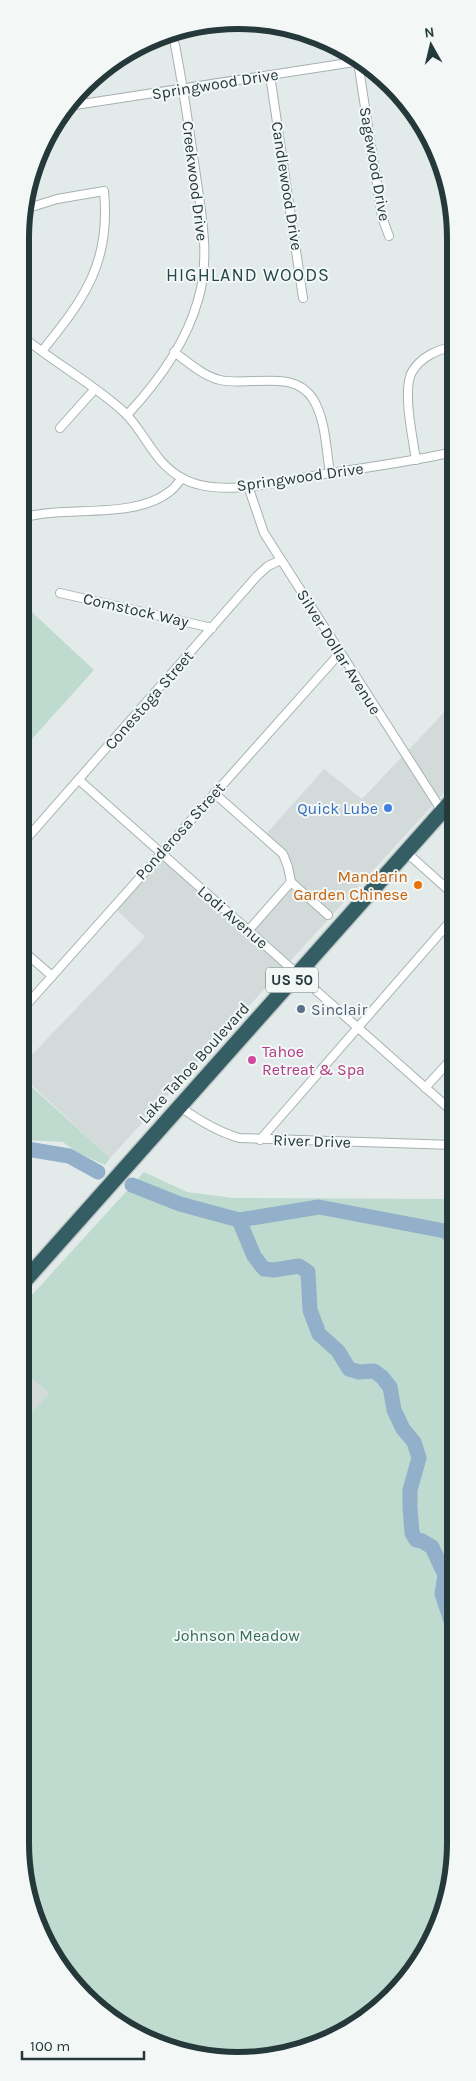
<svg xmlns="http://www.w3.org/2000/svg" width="476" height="2081" font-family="Karla,sans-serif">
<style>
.built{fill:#d2dbd9}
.green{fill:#bfdace}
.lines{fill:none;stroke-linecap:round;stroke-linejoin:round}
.river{stroke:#92b0ca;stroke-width:15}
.street-casing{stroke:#a6b2b2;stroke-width:10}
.highway-casing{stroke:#c2c8c8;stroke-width:18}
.street{stroke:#fff;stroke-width:8}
.highway{stroke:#345e63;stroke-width:15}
.shop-dot{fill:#3f7fe0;stroke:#f3f8f7;stroke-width:2}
.food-dot{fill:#e8710a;stroke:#f3f8f7;stroke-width:2}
.service-dot{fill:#5c6f8a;stroke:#f3f8f7;stroke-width:2}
.hotel-dot{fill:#d1479c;stroke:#f3f8f7;stroke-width:2}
.labels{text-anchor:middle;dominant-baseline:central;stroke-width:4;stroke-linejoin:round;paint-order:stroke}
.shield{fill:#f3f8f7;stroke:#637273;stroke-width:1}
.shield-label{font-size:15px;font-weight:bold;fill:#25393a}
.street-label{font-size:16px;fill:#25393a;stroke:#f3f8f7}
.shop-label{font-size:16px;fill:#366cbe;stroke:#f3f8f7;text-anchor:end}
.food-label{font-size:16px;fill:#c56008;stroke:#f3f8f7;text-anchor:end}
.service-label{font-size:16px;fill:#4e5e75;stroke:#f3f8f7;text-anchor:start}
.hotel-label{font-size:16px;fill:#b23c85;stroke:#f3f8f7;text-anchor:start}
.park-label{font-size:16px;fill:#346c5b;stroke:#f3f8f7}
.neighbourhood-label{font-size:18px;letter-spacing:1px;fill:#23474a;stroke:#f3f8f7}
.rim{fill:none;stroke:#25393a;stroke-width:6}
</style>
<rect width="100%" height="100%" fill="#e3ebea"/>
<!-- built -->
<g class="built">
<path d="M454 702V782L110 1158 21 1075V1066L145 937 117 910 160 856 247 935 294 881 286 852 266 834 324 769 362 799Z"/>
<path d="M21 1369 49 1393 20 1426Z"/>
</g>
<!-- green -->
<g class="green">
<path d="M267 22 274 24 150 43 182 27Z"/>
<path d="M21 602 94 670 21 751Z"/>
<path d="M21 1077 110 1158 105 1165 78 1153 63 1142 27 1140 21 1135Z"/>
<path d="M144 1172 187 1192 233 1198 454 1199V1872L427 1952 371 2016 308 2050 223 2061 141 2038 74 1987 36 1926 20 1843V1426L49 1393 21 1369V1307Z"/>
</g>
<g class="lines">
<!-- river -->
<g class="river">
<path d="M21 1148 69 1156 98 1172"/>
<path d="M132 1185 180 1204 239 1220 319 1207 445 1231 454 1238"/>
<path d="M239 1220 254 1256 264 1269 274 1270 299 1266 308 1272 310 1310 319 1334 338 1351 349 1369 359 1372 374 1371 382 1377 390 1387 394 1410 403 1429 414 1442 419 1458 410 1490V1507L412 1533 416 1540 422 1541 432 1547 445 1575 442 1594 454 1630"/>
</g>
<!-- street casing -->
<g class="street-casing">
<g id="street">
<path d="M358 62 382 217 389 236"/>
<path d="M270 75 303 298"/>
<path d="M69 106 361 61"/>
<path d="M22 210 57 199 104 191C111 262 85 298 42 351"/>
<path d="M22 336C54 363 94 384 125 413 146 434 154 463 182 478 220 500 289 479 331 473 372 467 413 461 454 452"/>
<path d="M174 352C188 362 203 376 220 380 249 387 293 368 313 399 326 420 326 450 330 473"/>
<path d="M127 415C157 383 186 343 198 300 211 258 201 212 195 169 189 127 183 86 175 45"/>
<path d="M60 428 94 390"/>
<path d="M416 460C413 439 402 390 412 372 421 356 438 350 454 346"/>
<path d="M248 486 264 533 442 811"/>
<path d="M22 518C65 505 133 520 169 492 174 489 178 483 182 478"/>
<path d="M60 593 212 628"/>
<path d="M79 780 454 1113"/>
<path d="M214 793 283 854 288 867 291 882"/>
<path d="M21 845 257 576 268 566 281 560"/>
<path d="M406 852 454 895"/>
<path d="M248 931 291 882 328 915"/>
<path d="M21 949 52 976"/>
<path d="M21 1011 340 653"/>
<path d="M425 1088 454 1056"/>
<path d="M179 1106C198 1120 216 1131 239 1138L454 1145"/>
<path d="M260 1140 454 917"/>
</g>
</g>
<!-- highway casing -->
<g class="highway-casing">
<path id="highway" d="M21 1285 454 798"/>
</g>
<!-- street -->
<use href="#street" class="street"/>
<!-- highway -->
<use href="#highway" class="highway"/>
</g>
<!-- markers -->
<circle class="shop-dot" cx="388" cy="808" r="5"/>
<circle class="food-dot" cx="418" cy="885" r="5"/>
<circle class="service-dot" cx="301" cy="1009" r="5"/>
<circle class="hotel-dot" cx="252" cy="1060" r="5"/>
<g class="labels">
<!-- shield labels -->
<rect class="shield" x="266" y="967.5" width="52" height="25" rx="4"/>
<g class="shield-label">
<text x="292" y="980">US 50</text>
</g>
<!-- street labels -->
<g class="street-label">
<text transform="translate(215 84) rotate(-9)">Springwood Drive</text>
<text transform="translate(375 164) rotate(80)">Sagewood Drive</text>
<text transform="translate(195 181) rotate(83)">Creekwood Drive</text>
<text transform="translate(287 186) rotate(81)">Candlewood Drive</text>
<text transform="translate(300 477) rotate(-8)">Springwood Drive</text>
<text transform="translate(136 610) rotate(13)">Comstock Way</text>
<text transform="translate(339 652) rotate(58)">Silver Dollar Avenue</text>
<text transform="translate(149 700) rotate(-49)">Conestoga Street</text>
<text transform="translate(180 831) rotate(-48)">Ponderosa Street</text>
<text transform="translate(233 917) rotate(41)">Lodi Avenue</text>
<text transform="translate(194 1063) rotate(-48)">Lake Tahoe Boulevard</text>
<text transform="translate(312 1141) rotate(2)">River Drive</text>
</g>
<!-- shop labels -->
<g class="shop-label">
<text x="378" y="808">Quick Lube</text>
</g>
<!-- food labels -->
<g class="food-label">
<text x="408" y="876">Mandarin<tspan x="408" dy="18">Garden Chinese</tspan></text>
</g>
<!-- service labels -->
<g class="service-label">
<text x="311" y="1009">Sinclair</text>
</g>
<!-- hotel labels -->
<g class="hotel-label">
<text x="262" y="1051">Tahoe<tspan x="262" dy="18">Retreat &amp; Spa</tspan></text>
</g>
<!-- park labels -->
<g class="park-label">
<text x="237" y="1635">Johnson Meadow</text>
</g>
<!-- neighbourhood labels -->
<g class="neighbourhood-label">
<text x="248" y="275">HIGHLAND WOODS</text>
</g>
</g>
<!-- crop -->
<path d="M0 0H476V2081H0ZM238 29H238A209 209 0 0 1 447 238V1843A209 209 0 0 1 238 2052H238A209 209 0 0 1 29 1843V238A209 209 0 0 1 238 29Z" fill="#f3f8f7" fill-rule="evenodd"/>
<path class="rim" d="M238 29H238A209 209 0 0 1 447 238V1843A209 209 0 0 1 238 2052H238A209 209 0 0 1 29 1843V238A209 209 0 0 1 238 29Z"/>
<!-- north arrow -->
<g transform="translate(431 45) rotate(352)" stroke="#f3f8f7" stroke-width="4" paint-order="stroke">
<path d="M0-4L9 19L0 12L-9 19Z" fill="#25393a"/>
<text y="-8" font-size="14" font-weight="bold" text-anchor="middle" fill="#25393a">N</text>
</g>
<!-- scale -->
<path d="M22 2051v8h122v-8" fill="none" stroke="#25393a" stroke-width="2.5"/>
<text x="30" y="2051" font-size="15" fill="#25393a" stroke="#f3f8f7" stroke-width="4" paint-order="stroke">100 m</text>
</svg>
